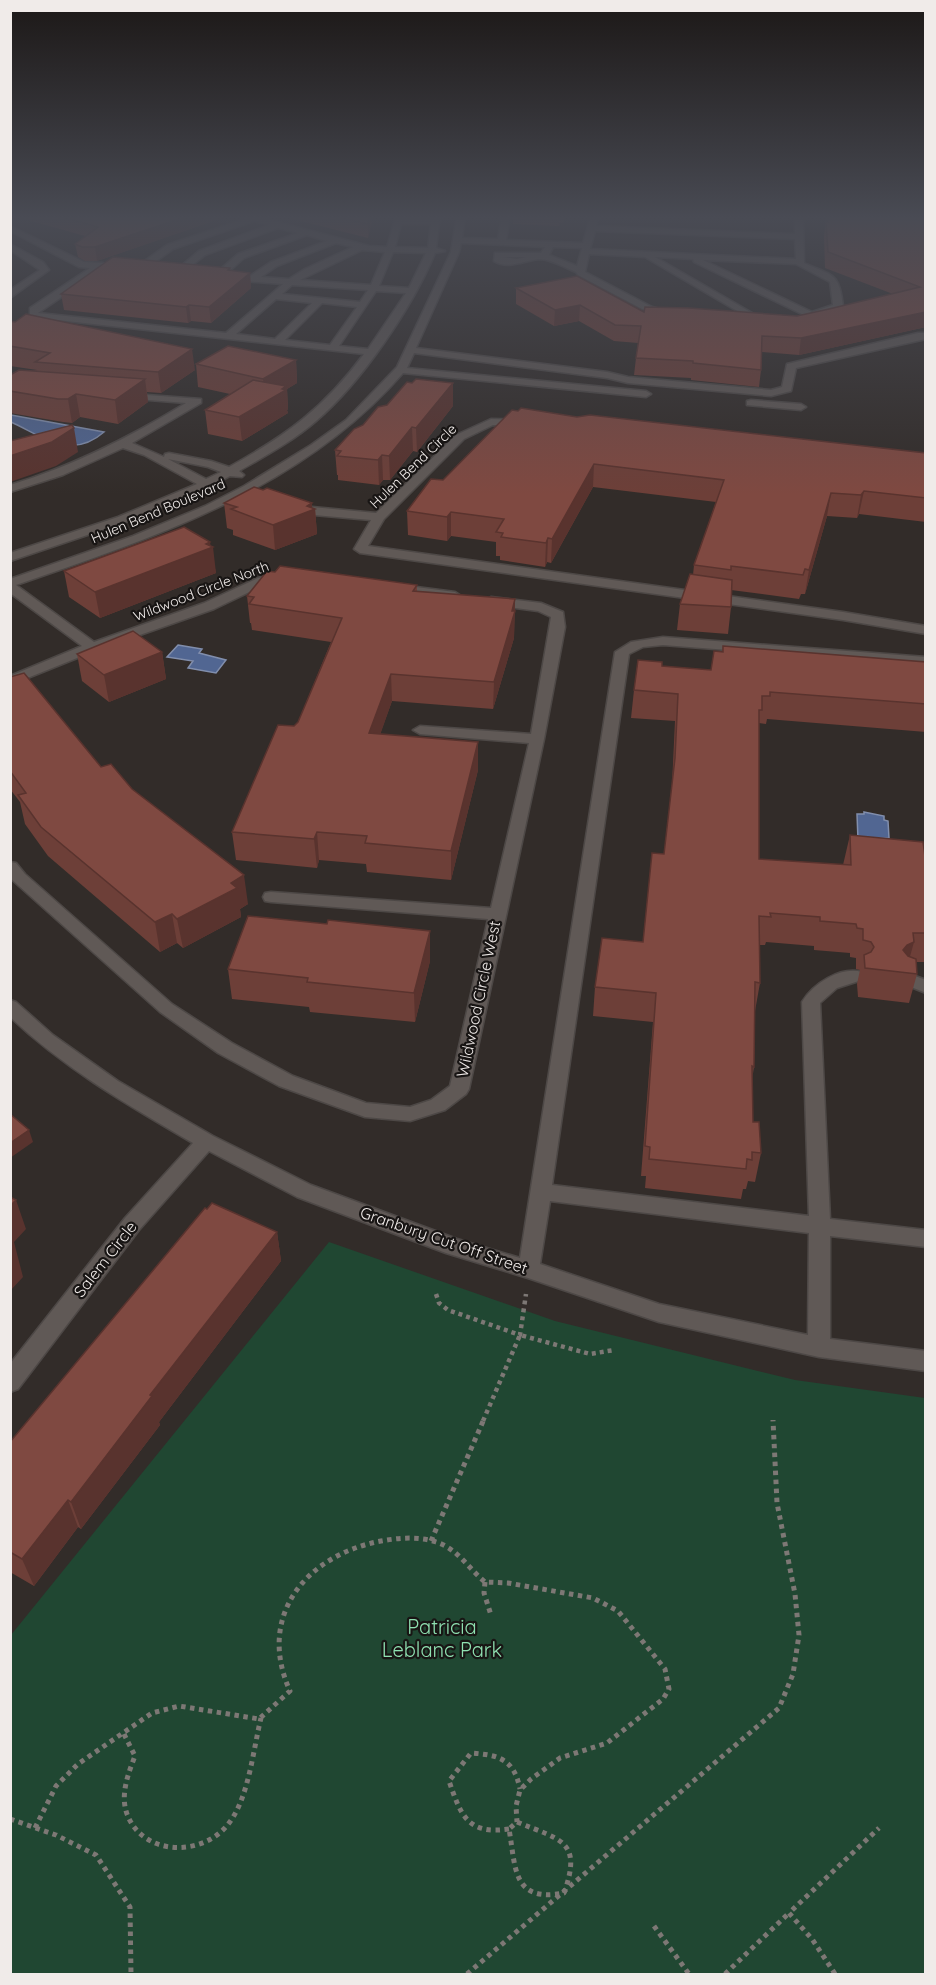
<svg xmlns="http://www.w3.org/2000/svg" width="936" height="1985" font-family="Quicksand,sans-serif">
<style>
.green{fill:#204732}
.water{fill:#516692;stroke:#818eac;stroke-width:1.5}
.lines{fill:none;stroke-linecap:round;stroke-linejoin:round}
.minor-casing{stroke:#4d4846;stroke-width:3}
.path-far1{stroke:#7d7875;stroke-width:4.5;stroke-dasharray:4 4;stroke-linecap:butt}
.path{stroke:#7d7875;stroke-width:5;stroke-dasharray:4.5 4.5;stroke-linecap:butt}
.minor{fill:#605956;fill-rule:evenodd}
.wall{fill:#6d3f38}
.shaded-wall{fill:#59332e}
.building{fill:#7f4941;stroke:#59332e;stroke-width:1.5}
.labels{text-anchor:middle;dominant-baseline:central;stroke-width:4.5;stroke-linejoin:round;paint-order:stroke}
.far-street-label{font-size:14px;fill:#f0ebe9;stroke:#181514}
.street-label{font-size:16px;fill:#f0ebe9;stroke:#181514}
.near-park-label{font-size:20px;fill:#8fe1b1;stroke:#181514}
</style>
<rect width="100%" height="100%" fill="#322c29"/>
<!-- green -->
<path class="green" d="M329 1242 555 1321 795 1380 925 1398V1974H11V1635Z"/>
<!-- water -->
<g class="water">
<path d="M11 415 104 432C71 461 42 436 11 422Z"/>
<path d="M178 645 202 649 199 653 226 660 216 673 188 668 193 661 167 657Z"/>
<path d="M864 812 884 816V820L888 821 889 838 858 840 857 814H864Z"/>
</g>
<g class="lines">
<!-- minor casing -->
<g class="minor-casing">
<g id="minor">
<path d="M239 216H254L369 246 387 247 395 220H431L432 216H440L436 248 445 251 435 253C412 308 361 383 316 421 293 441 265 456 239 471L244 475 242 477 230 476 215 484 218 487 216 489 206 488 126 522 10 561V553L118 517 197 484 144 455 123 448 63 475 10 492V485C73 466 130 437 186 403L124 398 120 397V393L201 399V403L132 443 164 457 165 454 169 453 211 461 229 467C287 435 324 408 364 354L30 317V308L90 268 79 267 10 231V226L84 262 103 263 107 266 38 313 226 333 283 284 218 279 215 278V274L238 254 298 233 278 228 205 255 181 274 174 272 199 251 269 225 254 221 173 249 144 270H131L127 267 131 264 139 265 167 245 245 219ZM401 224H431L428 248 395 247ZM307 235 327 241 271 262 250 276 225 275 244 258ZM336 243 353 247 305 269 289 279 261 277 277 266ZM362 250 385 252 371 285 300 280ZM393 252 426 253 409 288 379 286ZM292 285 368 290 360 302 282 294ZM376 291 406 293 368 349 339 346ZM276 299 312 303 275 339 236 334ZM322 303 357 307 330 345 285 340ZM168 459 208 467 221 472 206 479Z"/>
<path d="M457 216H465L462 238 498 239 502 216H510L506 240 583 243 591 216H599L596 226 795 234V216H803L804 263C833 276 839 272 843 306L814 317H808L694 262 693 259 655 257 759 317V321L756 322 645 257 589 254 585 272 652 307 670 312V316L667 317 646 311 578 275 576 272C566 268 550 259 540 259 525 260 508 270 494 261L495 253H541L545 247 461 243 459 252 416 348 607 372 628 377 771 390 782 387 787 364 918 333H926V339L796 368 791 391 771 396 628 383 607 378 414 353 407 368 646 391 651 394 646 397 403 373C302 489 156 537 16 585L94 642 204 603 258 578 280 573 286 577 284 580 266 584 214 609 97 650 10 685V676L82 646 10 593V579L133 536 205 506 244 486 311 445 346 420 397 367 451 252ZM595 231 795 239 796 259 590 249ZM553 247 582 248 577 266 549 255ZM502 257H526L517 259ZM703 260 796 264 830 282 833 305 812 312Z"/>
<path d="M10 244 43 262 49 270 10 298V290L40 270 10 250Z"/>
<path d="M751 400 801 404 806 407 801 410 747 405V401Z"/>
<path d="M491 419 524 420 529 423 524 426 493 425 464 439 384 519 368 546 843 612 926 626V634L843 620 360 553 354 549 371 520 291 513 285 509 291 505 376 513 456 435Z"/>
<path d="M393 584 455 592 461 596 455 600 388 591 387 588 388 585Z"/>
<path d="M491 597 541 603 563 612 565 627 544 739 469 1089 466 1094 445 1110 410 1121 365 1117 279 1086 218 1053 160 1012 10 878V862L16 863 25 874 172 1004 232 1043 293 1076 366 1103 410 1107 431 1100 450 1086 488 919 271 902 265 901 263 897 265 893 271 892 491 908 529 743 420 734 413 730 420 726 531 734 551 617 538 611 486 604 485 601Z"/>
<path d="M663 637 926 657V665L663 645 643 647 629 654 552 1185 809 1216 802 1002C813 984 840 966 862 972L865 976 862 980 837 988 820 1003 830 1219 926 1230V1247L830 1236V1339L926 1351V1371L819 1357 659 1322 528 1278 446 1253 297 1197 209 1151 139 1230 18 1389 10 1392V1364L125 1218 193 1143C128 1105 65 1069 10 1017V1000L16 1002 53 1035 118 1081 213 1136 311 1185 457 1239 520 1258 615 652 631 642ZM550 1201 809 1233 808 1335 659 1304 540 1264Z"/>
<path d="M907 973 926 980V993L901 983 898 979 901 975Z"/>
</g>
</g>
<!-- path-far1 -->
<g class="path-far1">
<path d="M436 1294 439 1303 448 1310 520 1335 526 1294"/>
<path d="M483 1421 520 1335 590 1354 614 1350"/>
</g>
<!-- path -->
<g class="path">
<path d="M431 1541 484 1419"/>
<path d="M485 1582 484 1593 491 1615"/>
<path d="M124 1734 135 1756C128 1774 120 1795 127 1814 143 1857 204 1857 229 1823 249 1797 253 1750 261 1718"/>
<path d="M10 1819 56 1835 96 1855 130 1907 131 1974"/>
<path d="M517 1822C560 1840 583 1840 564 1893 512 1903 516 1868 509 1829Z"/>
<path d="M35 1828 56 1786 78 1764 152 1713 179 1706 259 1719 290 1691C256 1616 306 1555 381 1541 398 1538 419 1536 436 1542 458 1549 468 1568 485 1582L508 1583 593 1598 618 1611 665 1669 669 1689 663 1699 607 1743 560 1758 531 1779 520 1790 516 1806 517 1822"/>
<path d="M509 1829C468 1835 461 1816 449 1781L471 1753C499 1755 514 1759 520 1789"/>
<path d="M654 1926 689 1974"/>
<path d="M467 1974 779 1708 793 1674 799 1635 795 1594 777 1503 773 1420"/>
<path d="M725 1974 789 1913"/>
<path d="M835 1974 812 1939 789 1913 879 1828"/>
</g>
<!-- minor -->
<use href="#minor" class="minor"/>
</g>
<!-- wall -->
<g class="wall">
<path d="M13 216H228L97 261H85L78 257 75 244 85 236Z"/>
<path d="M281 216H373L368 238Z"/>
<path d="M513 216H565L563 223H560L559 226 513 224Z"/>
<path d="M826 216H926V327L799 355 762 352 761 370 759 387 691 380V378L634 375 636 358 638 343 614 341 579 321 554 326 516 304V288L644 312 797 316 829 309 893 294 825 268 824 237Z"/>
<path d="M231 271 250 273 251 288 211 323 191 321 188 323 64 310 61 294Z"/>
<path d="M10 321 195 370 161 393 147 392 148 402 118 424 80 417 72 423 63 422 10 413V375L37 370 10 366Z"/>
<path d="M296 360 297 383 287 389 288 409 287 410 288 413 242 441 208 434 205 410 230 394 198 387 196 364Z"/>
<path d="M453 406 417 452 413 451 390 480H383L379 485 338 480V475H337L335 450Z"/>
<path d="M577 417 926 453V522L859 514 857 518 827 516 805 594H801L799 599 731 590V607L728 634 677 630 680 604 693 575 694 565 716 502 593 487 551 563 547 562 545 567 500 560V556H496V542L451 536 447 541 408 535 407 511 443 480Z"/>
<path d="M263 490 312 503V508L315 509 317 534 275 550 233 535V530L227 528 224 503Z"/>
<path d="M210 546 216 573 100 618 69 597 64 571Z"/>
<path d="M417 585V592L515 599 514 638 493 709 392 701 380 734 478 742V770L451 880 367 872 366 864 319 860 317 868 236 860 232 832 294 726 298 722 331 642 252 630 251 623H250L247 596Z"/>
<path d="M723 646 926 662V732L767 719 766 724 759 723V859L843 865 850 835 926 864V962H916L917 974 909 1003 858 997 857 984 860 970 856 969V958L850 957V953L814 950V946L766 942 765 945H760V983L755 1011 754 1067 752 1080 753 1122 761 1153 755 1182 748 1181 746 1189H743L741 1199 645 1188 646 1176H641L653 1022 593 1016 595 987 643 942 664 854 672 785 675 721 631 718 634 690 662 666 711 670 722 652Z"/>
<path d="M162 652 166 679 109 702 82 681 77 654Z"/>
<path d="M10 677 101 767 132 789 248 904 240 909 241 917 183 948 177 943 160 952 48 856 25 824 20 802 10 789Z"/>
<path d="M327 924 430 931V961L415 1022 310 1012 309 1007 232 999 228 969Z"/>
<path d="M277 1232 281 1261 159 1422 160 1425 81 1529 78 1527 34 1586 10 1572V1442Z"/>
</g>
<!-- shaded-wall -->
<g class="shaded-wall">
<path d="M188 216H228L97 261 95 247Z"/>
<path d="M370 216H373L368 238V224Z"/>
<path d="M250 273 251 288 211 323 209 307Z"/>
<path d="M189 305 191 321 188 323 186 307Z"/>
<path d="M580 305 579 321 554 326 555 310Z"/>
<path d="M926 312V327L799 355 801 338Z"/>
<path d="M192 349 195 370 161 393 158 372Z"/>
<path d="M296 360 297 383 287 389 288 409 287 410 288 413 242 441 239 417 265 402 263 379Z"/>
<path d="M145 379 148 402 118 424 115 400Z"/>
<path d="M453 383V406L417 452 416 428Z"/>
<path d="M76 394 80 417 72 423 68 399Z"/>
<path d="M412 427 413 451 390 480 389 456Z"/>
<path d="M74 428 78 452 56 466 10 482V456Z"/>
<path d="M382 455 383 480 379 485 378 460Z"/>
<path d="M594 464 593 487 551 563 552 539Z"/>
<path d="M864 491 859 514 857 518 861 495Z"/>
<path d="M831 493 827 516 805 594 809 570Z"/>
<path d="M312 503V510L315 509 317 534 275 550 273 525Z"/>
<path d="M451 512V536L447 541V517Z"/>
<path d="M548 538 547 562 545 567 546 543Z"/>
<path d="M210 542 211 548 213 547 216 573 100 618 95 592Z"/>
<path d="M515 599 514 638 493 709 494 682Z"/>
<path d="M162 652 166 679 109 702 104 675Z"/>
<path d="M391 674 392 701 371 761 369 733Z"/>
<path d="M478 742V770L451 880V851Z"/>
<path d="M317 832 319 860 317 868 314 839Z"/>
<path d="M244 875 248 904 240 909 241 917 183 948 177 919 231 883Z"/>
<path d="M172 914 177 943 160 952 155 922Z"/>
<path d="M430 931V961L415 1022 414 993Z"/>
<path d="M914 942 906 971 903 950 907 945Z"/>
<path d="M29 1130 33 1142 10 1158V1143Z"/>
<path d="M16 1200 26 1229 14 1242 23 1277 10 1291V1206Z"/>
<path d="M277 1232 281 1261 159 1422 160 1425 81 1529 71 1502 150 1395Z"/>
<path d="M68 1500 78 1527 34 1586 22 1559Z"/>
</g>
<!-- building -->
<g class="building">
<path d="M59 216H188L95 247H82L75 244 98 227Z"/>
<path d="M335 216H370L368 224Z"/>
<path d="M827 216H926V312L801 338 762 336 761 370 693 363V361L636 358 641 326 615 325 580 305 555 310 516 288 577 276 644 312 645 307 689 308 797 316 829 309 920 287 828 252 826 222H828Z"/>
<path d="M113 257 230 268 228 270 250 273 209 307 189 305 186 307 61 294Z"/>
<path d="M26 314 192 349 158 372 35 362 50 353 10 346V321L15 322Z"/>
<path d="M228 346 296 360 263 379 196 364Z"/>
<path d="M19 370 145 379 115 400 76 394 68 399H58L10 391V375Z"/>
<path d="M416 379 453 383 416 428 412 427 389 456 382 455 378 460 337 456 341 451 335 450 354 429 363 425 378 407 387 405 407 382 412 383Z"/>
<path d="M253 380 286 386 282 389 286 390 239 417 205 410Z"/>
<path d="M521 408 577 417 590 415 926 453V498L864 491 861 495 831 493 809 570 805 569 803 575 731 566V570L694 565 724 480 594 464 552 539 548 538 546 543 501 537 503 533 496 532 504 519 451 512 447 517 407 511 431 479 443 480 512 410 518 411Z"/>
<path d="M72 425 74 428 52 442 10 456V441Z"/>
<path d="M254 487 263 490 267 488 312 503 307 506 315 509 273 525 231 509 237 507 224 503Z"/>
<path d="M184 527 210 542 206 544 213 547 95 592 64 571Z"/>
<path d="M280 566 417 585 413 591 515 599 512 611H515L494 682 391 674 369 733 478 742 451 851 365 843 367 836 317 832 314 839 232 832 278 725 294 726 298 722 342 618 249 604 254 597 247 596 267 571 275 572Z"/>
<path d="M690 574 732 580 731 607 680 604Z"/>
<path d="M133 631 162 652 104 675 77 654Z"/>
<path d="M723 646 926 662V704L770 692V696H762V710H759V859L851 865 850 835 923 842 926 864V933H913L914 942 907 945 903 950 908 956 916 959 917 974 865 968 864 955 871 952 874 947 871 942 863 940V929L857 928 856 924 820 921V917L770 913 771 917 759 916 760 983 755 982 754 1067 752 1066 753 1122H759L761 1153 752 1152V1160L747 1159 746 1169 649 1159 650 1147 645 1146 656 993 595 987 602 938 643 942 652 853 664 854 675 758 678 694 634 690 638 660 662 662V666L711 670 714 651 723 652Z"/>
<path d="M24 673 101 767 111 764 132 789 244 875 231 883 237 888 177 919 172 914 155 922 41 827 18 795 26 793 10 771V677Z"/>
<path d="M248 916 327 924 328 920 430 931 414 993 307 982 308 978 228 969Z"/>
<path d="M10 1114 29 1130 10 1143Z"/>
<path d="M10 1197 16 1200 10 1206Z"/>
<path d="M212 1203 277 1232 150 1395 152 1396 71 1502 68 1500 22 1559 10 1552V1442L205 1208 207 1209Z"/>
<path d="M10 1239 13 1248 10 1251Z"/>
</g>
<!-- sky -->
<linearGradient id="sky" x2="0" y2="1"><stop stop-color="#1c1817"/><stop offset="0.44" stop-color="#494b54"/><stop offset="1" stop-color="#494b54" stop-opacity="0"/></linearGradient>
<rect width="936" height="494" fill="url(#sky)"/>
<g class="labels">
<!-- far-street labels -->
<g class="far-street-label">
<text transform="translate(413 466) rotate(-44)">Hulen Bend Circle</text>
<text transform="translate(158 511) rotate(-23)">Hulen Bend Boulevard</text>
<text transform="translate(201 591) rotate(-21)">Wildwood Circle North</text>
</g>
<!-- street labels -->
<g class="street-label">
<text transform="translate(478 999) rotate(-78)">Wildwood Circle West</text>
<text transform="translate(444 1240) rotate(19)">Granbury Cut Off Street</text>
<text transform="translate(105 1259) rotate(-52)">Salem Circle</text>
</g>
<!-- near-park labels -->
<g class="near-park-label">
<text x="442" y="1626">Patricia<tspan x="442" dy="23">Leblanc Park</tspan></text>
</g>
</g>
<!-- border -->
<rect width="936" height="1985" fill="none" stroke="#f0ebe9" stroke-width="24"/>
</svg>
